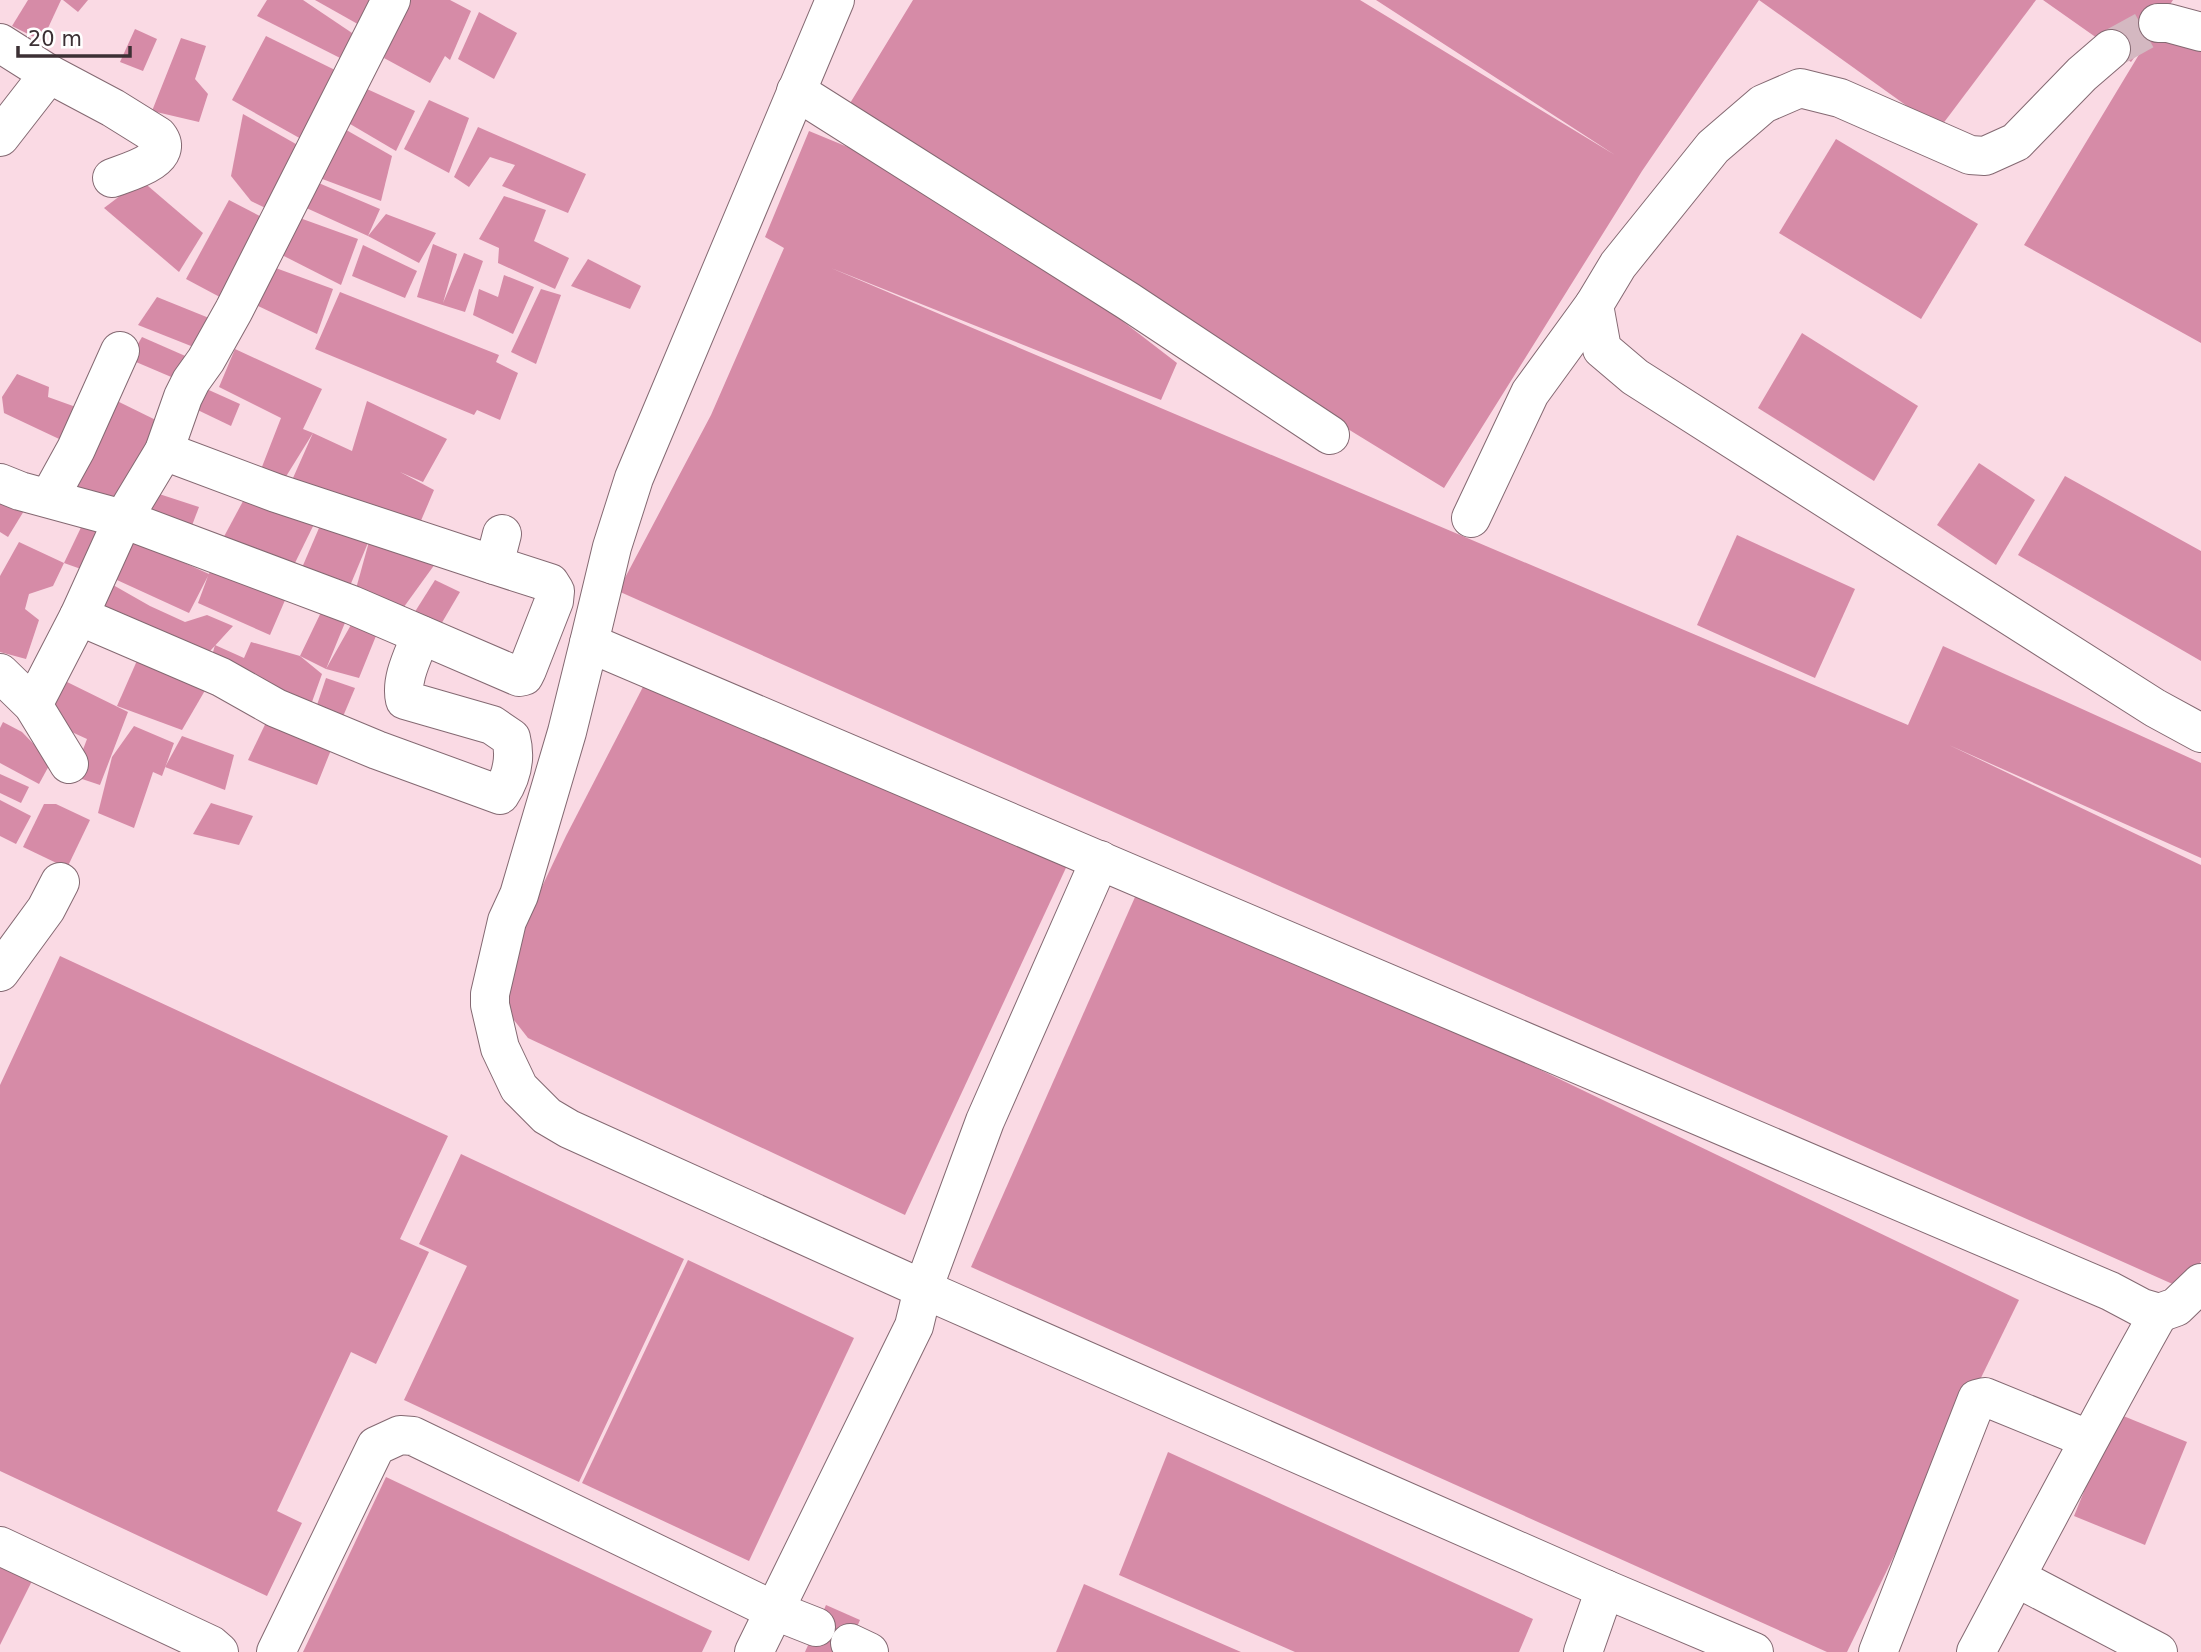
<svg xmlns="http://www.w3.org/2000/svg" width="2201" height="1652" font-family="'DejaVu Sans',sans-serif">
<style>
.building{fill:#d68ba7}
.lines{fill:none;stroke-linecap:round;stroke-linejoin:round}
.minor-tunnel{stroke:#d4b8c1;stroke-width:38;stroke-dasharray:38 19;stroke-linecap:butt}
.minor-casing{stroke:#846972;stroke-width:40}
.minor{stroke:#fff;stroke-width:38}
</style>
<rect width="100%" height="100%" fill="#fadae4"/>
<!-- building -->
<g class="building">
<path d="M28 0H61L42 41 12 26Z"/>
<path d="M63 0H88L78 12Z"/>
<path d="M267 0H303L358 37 350 63 257 16Z"/>
<path d="M315 0H380L363 27Z"/>
<path d="M408 0H450L471 11 450 60 445 56 430 83 384 58Z"/>
<path d="M913 0H1360L1615 155 1376 0H1759L1642 171 1444 488 841 118Z"/>
<path d="M1759 0H2036L1939 129Z"/>
<path d="M2043 0H2173L2158 23 2201 48V343L2024 245 2152 33 2131 62Z"/>
<path d="M479 12 517 33 494 79 458 59Z"/>
<path d="M135 29 157 39 143 71 120 62Z"/>
<path d="M266 36 337 71 303 140 232 100Z"/>
<path d="M181 38 206 46 195 79 208 94 199 122 152 111Z"/>
<path d="M367 89 415 111 396 151 345 121Z"/>
<path d="M429 100 469 118 449 173 404 149Z"/>
<path d="M243 114 310 152 278 214 251 201 231 176Z"/>
<path d="M341 127 392 156 381 201 317 177Z"/>
<path d="M478 127 586 174 568 213 502 186 515 165 490 157 469 187 454 177Z"/>
<path d="M809 131 952 190 1177 363 1161 400 831 268 1908 725 1943 646 2201 763V858L1949 745 2201 865V1261L2186 1290 618 591 711 415 784 248 765 237Z"/>
<path d="M1836 139 1978 224 1921 319 1779 233Z"/>
<path d="M141 180 203 233 179 272 104 208Z"/>
<path d="M314 181 380 209 368 236 386 214 436 233 419 263 368 236 302 206Z"/>
<path d="M504 196 546 210 534 241 569 258 555 289 498 263 499 248 479 239Z"/>
<path d="M229 200 273 223 231 303 186 279Z"/>
<path d="M297 217 358 239 341 285 276 252Z"/>
<path d="M433 244 457 254 443 303 464 253 483 261 465 312 417 297Z"/>
<path d="M363 245 417 271 405 298 352 276Z"/>
<path d="M588 259 641 286 630 309 571 286Z"/>
<path d="M273 267 333 289 317 334 256 305Z"/>
<path d="M504 275 534 287 513 334 473 315 479 289 498 297Z"/>
<path d="M541 289 561 295 536 364 511 352Z"/>
<path d="M340 292 499 355 496 362 518 373 500 420 477 410 474 415 315 349Z"/>
<path d="M157 297 209 318 196 348 138 325Z"/>
<path d="M1802 333 1918 406 1874 481 1758 408Z"/>
<path d="M142 337 199 362 183 382 129 359Z"/>
<path d="M235 349 322 389 303 429 313 433 352 451 367 401 447 439 423 482 400 472 434 490 417 530 289 487 313 433 277 491 258 477 281 418 219 387Z"/>
<path d="M17 374 49 387 48 397 87 411 74 446 4 413 2 397Z"/>
<path d="M191 382 240 404 231 426 183 403Z"/>
<path d="M113 399 168 426 123 511 61 486Z"/>
<path d="M1979 463 2035 500 1996 565 1937 525Z"/>
<path d="M2065 476 2201 551V661L2018 555Z"/>
<path d="M0 490 30 501 8 537 0 532Z"/>
<path d="M249 490 318 516 292 569 220 544Z"/>
<path d="M150 491 199 507 188 536 136 515Z"/>
<path d="M325 514 370 538 347 593 301 570Z"/>
<path d="M86 517H116L95 574 64 563Z"/>
<path d="M1737 535 1855 589 1815 678 1697 625Z"/>
<path d="M127 537 209 574 216 555 289 591 270 635 198 603 208 576 189 613 106 575Z"/>
<path d="M370 538 435 564 401 611 354 596Z"/>
<path d="M19 542 64 563 53 586 29 594 25 609 39 620 26 659 0 652V576Z"/>
<path d="M99 577 150 606 185 622 207 615 233 626 200 662 88 610Z"/>
<path d="M435 580 460 592 437 631 411 618Z"/>
<path d="M325 604 351 608 326 669 356 616 380 626 359 678 326 669 300 656Z"/>
<path d="M251 642 300 656 322 674 308 713 209 666 215 645 244 658Z"/>
<path d="M143 647 214 675 182 730 117 706Z"/>
<path d="M326 678 355 688 339 726 313 717Z"/>
<path d="M61 679 128 712 100 785 73 776 87 739 50 722Z"/>
<path d="M645 683 1071 857 905 1215 528 1038 492 992 566 836Z"/>
<path d="M272 710 337 735 317 785 248 760Z"/>
<path d="M3 722 22 732 51 762 39 784 0 763V728Z"/>
<path d="M134 726 174 743 162 776 153 772 134 828 98 813 112 757Z"/>
<path d="M182 736 234 755 225 790 165 767Z"/>
<path d="M0 774 29 787 21 803 0 793Z"/>
<path d="M0 800 31 816 16 844 0 836Z"/>
<path d="M211 803 253 816 239 845 193 834Z"/>
<path d="M44 804H56L90 820 67 868 23 847Z"/>
<path d="M1143 879 2019 1300 1847 1652H1827L971 1267Z"/>
<path d="M60 956 448 1136 400 1239 429 1252 376 1364 351 1352 277 1511 302 1523 267 1596 0 1471V1085Z"/>
<path d="M461 1154 684 1259 579 1482 404 1400 467 1266 419 1244Z"/>
<path d="M688 1260 854 1338 749 1561 582 1483Z"/>
<path d="M2116 1413 2187 1442 2145 1545 2074 1516Z"/>
<path d="M1168 1452 1533 1619 1519 1652H1295L1119 1575Z"/>
<path d="M386 1477 712 1631 702 1652H303Z"/>
<path d="M0 1567 33 1579 0 1645Z"/>
<path d="M1084 1584 1241 1652H1056Z"/>
<path d="M826 1605 860 1620 846 1652H805Z"/>
</g>
<g class="lines">
<!-- minor-tunnel -->
<path class="minor-tunnel" d="M2111 49 2158 23"/>
<!-- minor casing -->
<g class="minor-casing">
<g id="minor">
<path d="M835 0 634 478 612 547 589 643 2110 1291 2142 1308 2159 1313 2176 1307 2201 1283"/>
<path d="M2158 23H2168L2201 32"/>
<path d="M0 43 49 74 0 137"/>
<path d="M2111 49 2082 74 2016 142 1985 156 1970 155 1840 98 1800 88 1763 104 1713 147 1618 265 1594 305 1602 349 1635 377 2155 708 2201 733"/>
<path d="M49 74 113 108 158 136C176 159 128 172 112 178"/>
<path d="M796 91 1128 301 1330 435"/>
<path d="M164 451 276 493 494 565 502 534"/>
<path d="M0 483 20 491 123 519 352 605 519 677 524 676 527 670 554 601 555 591 550 583 494 565"/>
<path d="M49 498 76 449 120 351"/>
<path d="M1471 518 1530 393 1594 305"/>
<path d="M79 616 221 677 276 708 377 750 500 795C512 777 516 758 511 738L492 725 405 700C400 679 414 654 421 635"/>
<path d="M589 643 567 732 519 895 507 921 490 994V1005L500 1048 519 1088 547 1116 569 1129 923 1289 914 1326 754 1652"/>
<path d="M0 673 33 705 69 764"/>
<path d="M33 705 79 616 123 519 164 451 183 397 191 381 206 360 234 310 391 0"/>
<path d="M1100 860 985 1121 923 1289 1605 1589 1754 1652"/>
<path d="M0 972 46 909 60 882"/>
<path d="M0 1546 211 1645 219 1652"/>
<path d="M2017 1578 2158 1652"/>
<path d="M850 1643 869 1652"/>
<path d="M276 1652 376 1446 400 1435 413 1436 773 1610 816 1627"/>
<path d="M1583 1652 1605 1589"/>
<path d="M1878 1652 1977 1399 1985 1397 2088 1439"/>
<path d="M1976 1652C2036 1539 2096 1425 2159 1313"/>
</g>
</g>
<!-- minor -->
<use href="#minor" class="minor"/>
</g>
<!-- scale -->
<path d="M18 46v10h112v-10" fill="none" stroke="#3c3034" stroke-width="3.5"/>
<text x="28" y="46" font-size="21" fill="#3c3034" stroke="#ffffff" stroke-width="5" paint-order="stroke">20 m</text>
</svg>
